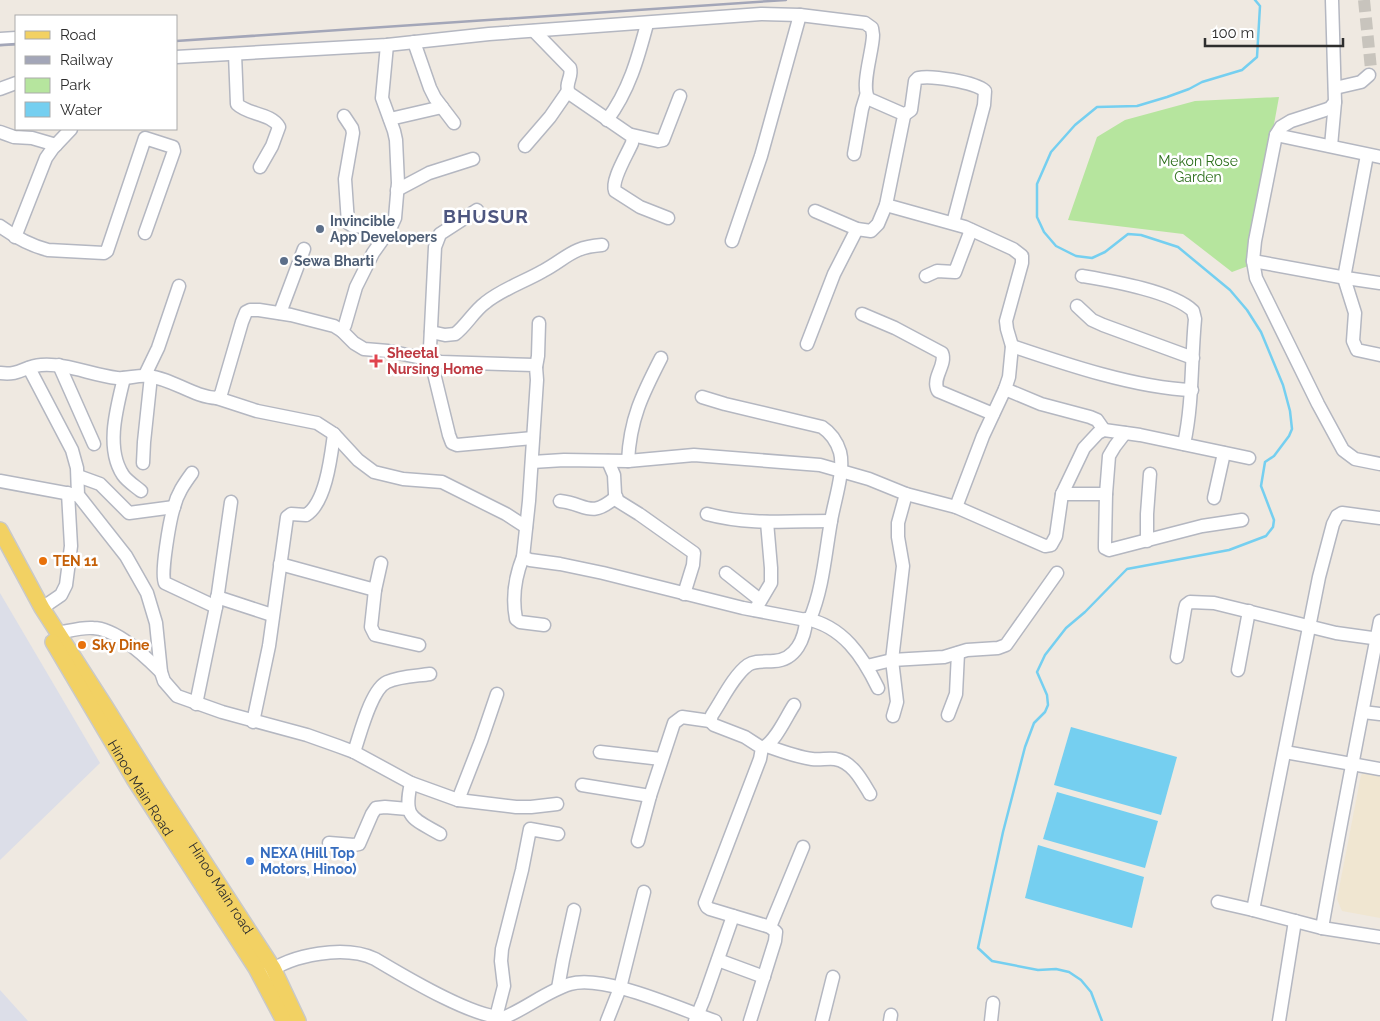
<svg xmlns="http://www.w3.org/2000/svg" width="1380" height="1021" font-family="Raleway,sans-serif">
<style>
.education{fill:#f0e6d1}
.airport{fill:#dcdee8}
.green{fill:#b6e59e}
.water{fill:#75cff0}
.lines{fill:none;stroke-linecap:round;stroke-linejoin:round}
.stream{stroke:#75cff0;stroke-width:2.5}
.minor-tunnel{stroke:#c8c4bd;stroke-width:12;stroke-dasharray:12 6;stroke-linecap:butt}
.minor-casing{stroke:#b4b7c1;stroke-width:15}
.major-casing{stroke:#c9c9c9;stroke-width:18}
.minor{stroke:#fff;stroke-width:12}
.major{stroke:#f2d163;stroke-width:15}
.rail{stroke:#a3a6b8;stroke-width:2.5}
.service-dot{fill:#5c6f8a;stroke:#fff;stroke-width:2}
.health-dot{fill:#e0444e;stroke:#fff;stroke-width:2}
.food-dot{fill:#e8710a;stroke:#fff;stroke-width:2}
.shop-dot{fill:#3f7fe0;stroke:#fff;stroke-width:2}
.labels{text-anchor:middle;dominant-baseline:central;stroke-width:5;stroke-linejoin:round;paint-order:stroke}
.park-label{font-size:14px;fill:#2c6e1b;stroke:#fff}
.service-label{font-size:14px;font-weight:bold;fill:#4e5e75;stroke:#fff;text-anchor:start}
.health-label{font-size:14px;font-weight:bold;fill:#be3a42;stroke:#fff;text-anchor:start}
.food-label{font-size:14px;font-weight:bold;fill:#c56008;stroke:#fff;text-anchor:start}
.street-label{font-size:14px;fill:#2e2e2e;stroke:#fff}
.shop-label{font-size:14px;font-weight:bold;fill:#366cbe;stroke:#fff;text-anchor:start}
.district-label{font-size:19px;font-weight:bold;letter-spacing:1px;fill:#4d5680;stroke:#fff}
</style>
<rect width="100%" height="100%" fill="#efe9e1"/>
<!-- education -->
<path class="education" d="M1371 769 1380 771V918L1342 911 1337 899 1361 775Z"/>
<!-- airport -->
<g class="airport">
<path d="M0 593 100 763 0 860Z"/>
<path d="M0 990 28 1021H0Z"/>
</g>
<!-- green -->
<path class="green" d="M1279 97 1248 266 1232 272 1183 234 1068 220 1097 137 1125 120 1195 101Z"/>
<!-- water -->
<g class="water">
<path d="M1071 727 1177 757 1161 815 1054 785Z"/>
<path d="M1057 792 1158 821 1145 868 1043 839Z"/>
<path d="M1038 845 1144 877 1132 928 1025 898Z"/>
</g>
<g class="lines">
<!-- stream -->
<path class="stream" d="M1102 1021 1091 992 1081 980 1069 972 1056 969 1038 970 992 961 978 948 1003 832 1025 747 1034 723 1045 712 1048 705 1047 695 1037 672 1045 655 1066 628 1085 612 1127 569 1229 550 1266 536 1273 527 1274 520 1261 486 1265 462 1274 456 1289 436 1292 429 1290 411 1283 385 1261 332 1247 310 1230 290 1178 247 1141 235 1128 234 1105 252 1092 258 1076 256 1056 246 1044 232 1037 217V184L1051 152 1075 125 1097 107 1137 106 1167 97 1189 89 1202 82 1242 70 1257 57 1260 6 1255 0"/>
<!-- minor-tunnel -->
<path class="minor-tunnel" d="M1364 0 1371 69 1369 75"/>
<!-- minor casing -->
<g class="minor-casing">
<g id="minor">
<path d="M1332 0 1335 102 1330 108 1325 110 1291 121 1281 127 1276 135 1255 241 1253 261 1256 278 1318 404 1343 450 1355 459 1380 464"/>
<path d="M534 31 570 68C573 77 564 84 569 93L633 137 632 143C627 155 611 180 615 191L640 207 668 218"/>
<path d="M0 39 16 38"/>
<path d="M414 42 430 88 435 98 454 123"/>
<path d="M235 54 237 104C248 115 271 113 279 127L272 146 260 167"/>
<path d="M176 57 387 45 489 34 761 14 800 15 865 23 872 28 873 35C873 51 860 87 869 99L901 113 904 116 886 205 965 227 1013 249 1022 256V263L1006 321 1007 329 1012 346 1009 377 1005 389 983 436 956 507"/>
<path d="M1335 88 1361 82 1369 75"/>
<path d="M0 89 16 83"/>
<path d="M904 115 911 110 915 81 918 78C931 75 975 82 985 91L984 105 953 223"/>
<path d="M344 116 352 128 353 133 345 179 348 223 353 226 390 229"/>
<path d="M390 119 442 107"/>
<path d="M607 120C629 91 638 58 647 24"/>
<path d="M0 132 14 137 32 138 56 145"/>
<path d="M632 135 658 141 663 140 680 96"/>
<path d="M1276 135 1380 157"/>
<path d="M525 146 550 117 568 91"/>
<path d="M1331 146 1335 102"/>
<path d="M854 154 862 109 866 96"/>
<path d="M1367 155 1344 278 1355 313 1353 341 1357 350 1380 355"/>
<path d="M397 190 429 173 473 159"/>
<path d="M477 210 440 234 435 247 430 348 431 361 449 435 452 443 457 445 533 438"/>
<path d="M815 211 857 229 871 231 878 224 886 205"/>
<path d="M0 226C15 237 29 245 48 250L104 253 107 251 145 138 173 147 174 151 145 233"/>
<path d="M15 237 46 158 53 148 71 129"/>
<path d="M732 241 761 156 800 15"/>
<path d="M1253 261 1346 278 1380 283"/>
<path d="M926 276 937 271 955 272 971 230"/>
<path d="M1082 276C1111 281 1172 291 1193 311L1195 319C1191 361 1193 403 1184 444"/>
<path d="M1077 306 1092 320 1103 325 1193 358"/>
<path d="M280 313 304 249"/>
<path d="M862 314 895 328 942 353C947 365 931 378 938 391L993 414"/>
<path d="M342 331 345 325 356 287 373 253 390 229 395 218 398 183 396 140 394 131 382 98 387 45"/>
<path d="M431 332 445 335 455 334C465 327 474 311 485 303 502 289 524 282 543 271 567 258 572 247 602 245"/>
<path d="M807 344 834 274 857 229"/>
<path d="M1012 346C1065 364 1136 388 1192 390"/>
<path d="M59 365 94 444"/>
<path d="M536 367 538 356 539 323"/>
<path d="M29 368 72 450 77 468 78 495 126 556 147 593 156 623 161 672 164 681 177 696 222 712 307 735 338 746 354 752 411 783 458 800 516 807H531L557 804"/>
<path d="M0 373C20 376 24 366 41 365 67 363 91 375 117 378 127 379 137 375 147 376 172 378 193 397 217 398L221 394 242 322 246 312 250 310H259L291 315 334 326 342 331 354 343 364 349 388 351 441 362 534 365 536 367 537 380 529 501 523 557 530 560 560 564 603 573 743 608 806 620C805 638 796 660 774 661 766 662 755 660 748 665 734 675 722 700 712 715L710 721 714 725 745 737 762 748 760 759 705 903 707 907 710 909 770 927 776 932 775 941 750 1021"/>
<path d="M145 375 158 348 179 286"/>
<path d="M124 378C117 407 105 448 123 475 127 481 135 486 141 491"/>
<path d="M1005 389 1041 404 1090 417 1097 420 1104 430"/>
<path d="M702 397 725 404 822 427C831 433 837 442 840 452 845 471 834 502 831 521 825 555 823 588 810 619"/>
<path d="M217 398 257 411 317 423 334 434 358 460 374 472 403 479 442 482 506 514 526 527"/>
<path d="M608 461 614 475 615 494 618 501 639 514 694 553 693 565 684 594"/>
<path d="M628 461C630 419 642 395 661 358"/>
<path d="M532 462 564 460 628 461 694 455 820 465 869 479 906 494 956 507 1045 546 1051 545 1056 536 1062 494H1106L1105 544V548L1109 550 1202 526 1242 520"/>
<path d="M143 463 144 442 151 376"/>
<path d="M192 473C184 484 177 494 174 507 170 519 160 575 165 583L216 607"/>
<path d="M78 476 100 484 129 513 174 507"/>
<path d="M0 481 76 495"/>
<path d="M1062 494 1084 448 1098 433 1104 430 1140 435 1249 458"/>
<path d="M1106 494 1109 456 1115 446 1125 433"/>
<path d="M1214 498 1224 453"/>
<path d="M560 501C587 504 590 519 616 497"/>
<path d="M707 514C747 525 789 521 831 521"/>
<path d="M1147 541V514L1150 474"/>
<path d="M523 557C515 577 512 598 516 619L520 622 544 625"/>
<path d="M280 564 375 590 381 563"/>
<path d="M726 573 760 600"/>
<path d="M375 590 371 627 375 635 419 645"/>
<path d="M217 597 272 615"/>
<path d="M42 608 61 595 66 585 71 546 68 493"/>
<path d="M755 610 771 583V568L767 522"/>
<path d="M806 619C843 626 863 657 878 688"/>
<path d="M58 633C69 631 82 627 93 628 116 628 146 657 161 672"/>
<path d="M1177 657 1185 609 1186 605 1190 602 1214 603 1336 633 1380 639"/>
<path d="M867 666 892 660 944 657 967 650 998 648 1006 645 1057 573"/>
<path d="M1238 670 1249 611"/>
<path d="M196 704 216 607 231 502"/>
<path d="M1363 712 1380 714"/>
<path d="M948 715 956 694 958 653"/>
<path d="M893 716 897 702 892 660 903 566 898 537V523L906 494"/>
<path d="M253 722 269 646 287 517 291 514 306 515C326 503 331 456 334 434"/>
<path d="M767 746C781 751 797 757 812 759 820 760 828 758 835 759 853 762 862 781 870 794"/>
<path d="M762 748C775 743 786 717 794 705"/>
<path d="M354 752C360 735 371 689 387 682 400 676 417 676 430 674"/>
<path d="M600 752 661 759"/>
<path d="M1285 752 1380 769"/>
<path d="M411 783C403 818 412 818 440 834"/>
<path d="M582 785 650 796"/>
<path d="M458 800 481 741 497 694"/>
<path d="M638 841 650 796 674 723 682 717 710 721"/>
<path d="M329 843 354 845 359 844 372 814 376 808 385 807 408 809"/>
<path d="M1218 902 1253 910 1322 928 1380 937"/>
<path d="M1253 910 1319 577 1333 524 1337 516 1342 513 1380 518"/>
<path d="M770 927 803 847"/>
<path d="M1322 928C1340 825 1360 723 1380 621"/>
<path d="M718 960 764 977"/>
<path d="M266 974C292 954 345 945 375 959 402 975 476 1020 505 1017 527 1008 547 991 570 984 604 974 680 1009 715 1021"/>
<path d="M558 988 563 960 574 910"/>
<path d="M496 1017 504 986 501 961 502 949 522 870 530 829 558 834"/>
<path d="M607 1021 620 988 644 892"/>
<path d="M695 1021 704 999 733 916"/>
<path d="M822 1021 833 977"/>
<path d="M890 1021 891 1015"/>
<path d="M991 1021 993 1003"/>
<path d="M1279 1021 1295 921"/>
</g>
</g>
<!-- major casing -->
<g class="major-casing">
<g id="major">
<path id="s1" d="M0 530 42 608 105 706 158 791 273 968 298 1021"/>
<path id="s2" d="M53 642 134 779 256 968 284 1021"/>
</g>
</g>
<!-- minor -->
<use href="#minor" class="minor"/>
<!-- major -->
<use href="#major" class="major"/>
<!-- rail -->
<g class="rail">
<path d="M176 41 786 0"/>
<path d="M0 45 16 44"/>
</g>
</g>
<!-- markers -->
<g class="service-dot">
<circle cx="320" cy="229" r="5"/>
<circle cx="284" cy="261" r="5"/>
</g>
<path class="health-dot" d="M373.5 353.5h5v5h5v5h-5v5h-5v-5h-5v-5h5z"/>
<g class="food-dot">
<circle cx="43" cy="561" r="5"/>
<circle cx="82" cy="645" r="5"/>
</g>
<circle class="shop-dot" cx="250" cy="861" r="5"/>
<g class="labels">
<!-- park labels -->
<g class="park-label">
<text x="1198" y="161">Mekon Rose<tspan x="1198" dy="16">Garden</tspan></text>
</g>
<!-- service labels -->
<g class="service-label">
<text x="330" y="221">Invincible<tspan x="330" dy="16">App Developers</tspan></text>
<text x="294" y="261">Sewa Bharti</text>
</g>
<!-- health labels -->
<g class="health-label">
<text x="387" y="353">Sheetal<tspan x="387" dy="16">Nursing Home</tspan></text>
</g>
<!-- food labels -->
<g class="food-label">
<text x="53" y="561">TEN 11</text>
<text x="92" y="645">Sky Dine</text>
</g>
<!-- street labels -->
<g class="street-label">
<text stroke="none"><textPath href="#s2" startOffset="170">Hinoo Main Road</textPath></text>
<text stroke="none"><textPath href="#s1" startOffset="421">Hinoo Main road</textPath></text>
</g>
<!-- shop labels -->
<g class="shop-label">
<text x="260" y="853">NEXA (Hill Top<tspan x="260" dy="16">Motors, Hinoo)</tspan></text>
</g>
<!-- district labels -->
<g class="district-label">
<text x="486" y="216">BHUSUR</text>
</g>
</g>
<!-- legend -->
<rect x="15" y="15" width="162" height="115" fill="#ffffff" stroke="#ababab"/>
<rect x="25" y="31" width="25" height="8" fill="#f2d163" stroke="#ababab"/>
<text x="60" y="40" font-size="15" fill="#2e2e2e">Road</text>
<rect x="25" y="56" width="25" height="8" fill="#a3a6b8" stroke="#ababab"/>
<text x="60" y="65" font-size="15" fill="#2e2e2e">Railway</text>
<rect x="25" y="78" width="25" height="15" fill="#b6e59e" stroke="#ababab"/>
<text x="60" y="90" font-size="15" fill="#2e2e2e">Park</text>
<rect x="25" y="102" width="25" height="15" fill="#75cff0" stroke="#ababab"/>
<text x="60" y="115" font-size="15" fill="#2e2e2e">Water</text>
<!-- scale -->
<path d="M1205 38v8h138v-8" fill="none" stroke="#2e2e2e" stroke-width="2.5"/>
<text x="1212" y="38" font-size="15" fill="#2e2e2e" stroke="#ffffff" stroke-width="4" paint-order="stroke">100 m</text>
</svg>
